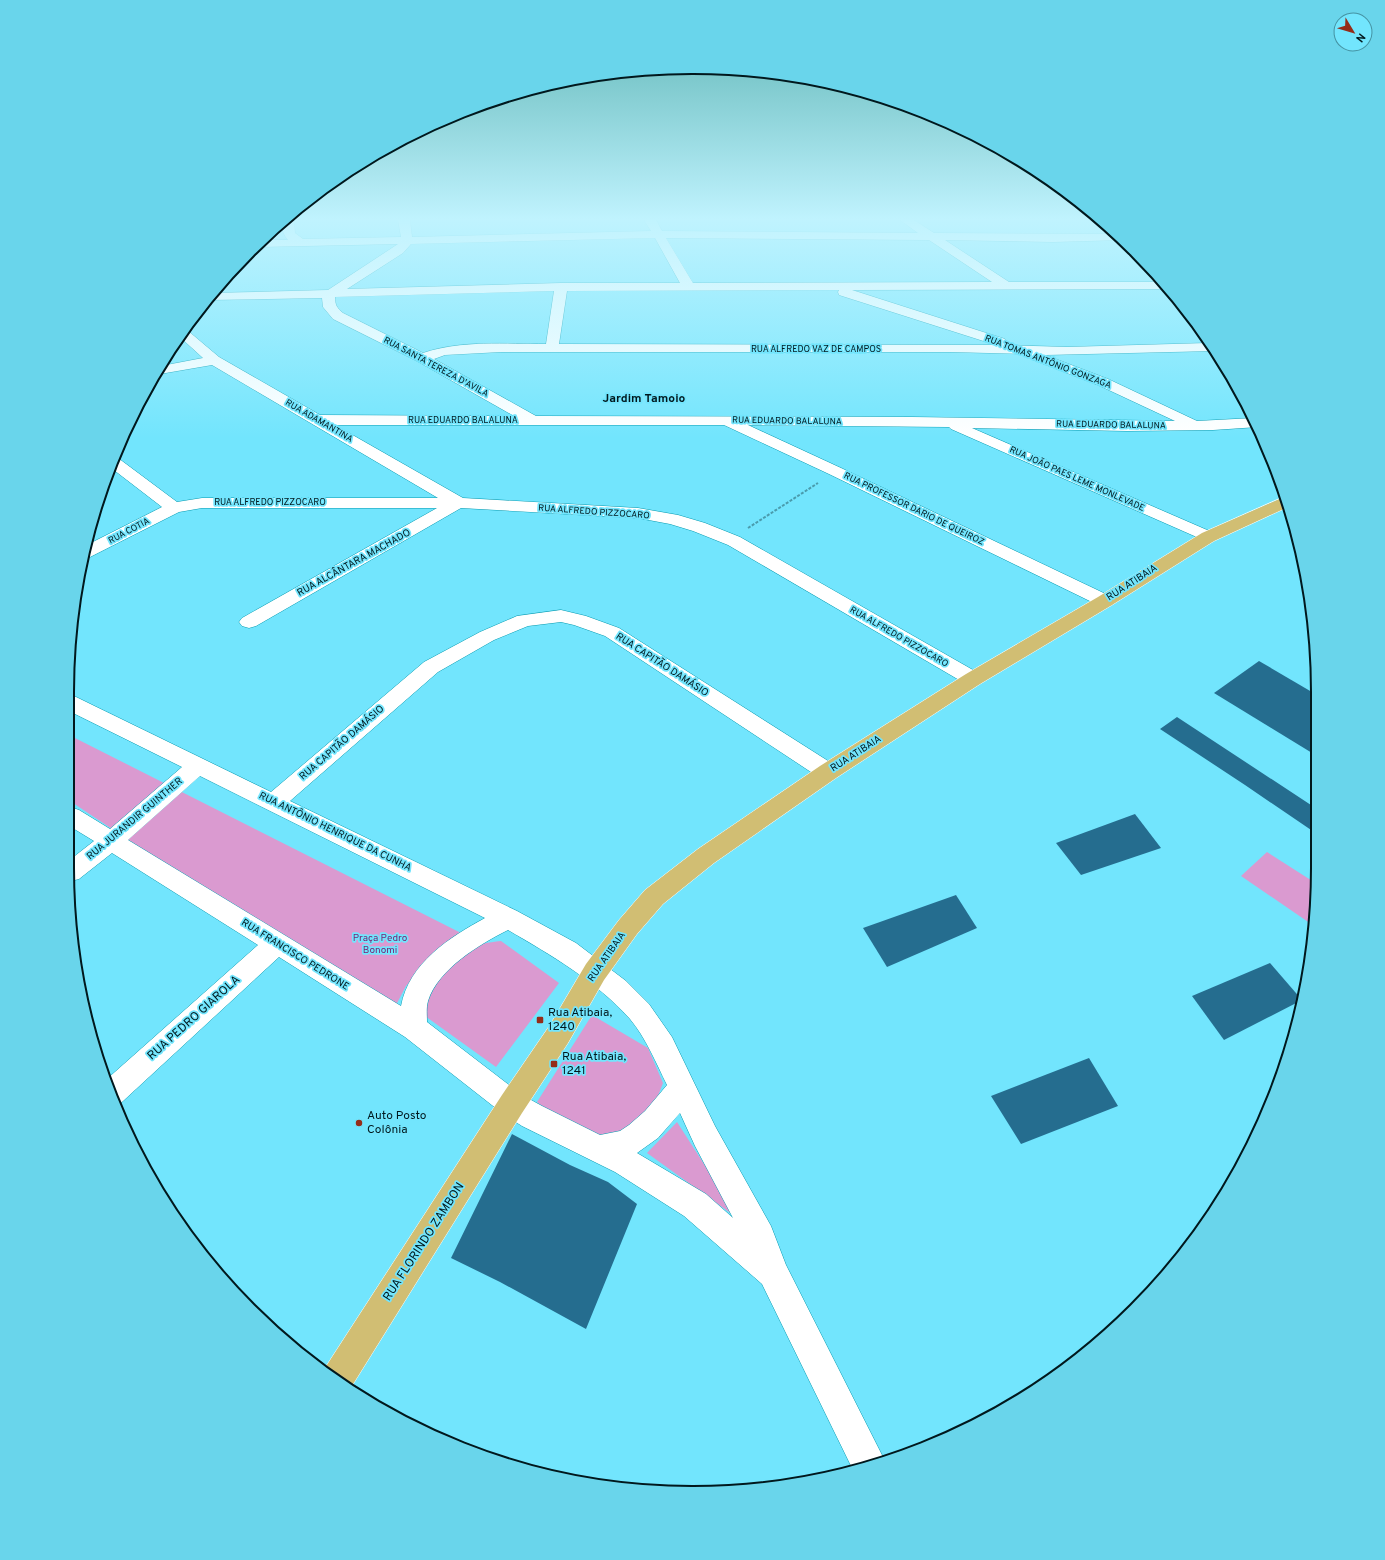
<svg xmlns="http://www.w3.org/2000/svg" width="1385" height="1560" font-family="Overpass,sans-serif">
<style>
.green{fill:#da9ad0}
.building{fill:#256d8f}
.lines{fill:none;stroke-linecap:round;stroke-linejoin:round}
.minor-casing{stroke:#059ab0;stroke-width:1}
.major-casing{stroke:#fff;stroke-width:1}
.path{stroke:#4a9cad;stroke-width:2;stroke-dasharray:3 1.5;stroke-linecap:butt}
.minor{fill:#fff;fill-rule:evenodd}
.major{fill:#d1be73;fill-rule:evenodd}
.poi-dot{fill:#952c19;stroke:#72e5fd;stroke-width:1.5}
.labels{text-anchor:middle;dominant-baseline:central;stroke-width:3.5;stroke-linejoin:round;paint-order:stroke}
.far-street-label{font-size:9px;fill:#01181d;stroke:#72e5fd}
.street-label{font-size:10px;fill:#01181d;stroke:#72e5fd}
.park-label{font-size:10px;fill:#781f6f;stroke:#72e5fd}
.far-district-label{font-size:12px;font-weight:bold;fill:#01181d;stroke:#72e5fd}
.near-poi-label{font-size:12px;fill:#01181d;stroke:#72e5fd;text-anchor:start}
.near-street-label{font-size:12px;fill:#01181d;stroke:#72e5fd}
.rim{fill:none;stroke:#01181d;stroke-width:2}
</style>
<rect width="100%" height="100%" fill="#72e5fd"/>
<!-- green -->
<g class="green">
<path d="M69 735 465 935 424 967 406 986 395 1007 148 853 70 801Z"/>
<path d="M1267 852 1317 884V909L1314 926 1241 876Z"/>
<path d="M501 941 559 983 496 1067 425 1016C428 984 454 958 483 944 488 942 495 942 501 941Z"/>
<path d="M592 1015 648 1048 663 1083 658 1096 636 1128 601 1139 561 1122 537 1102Z"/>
<path d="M677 1122 740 1220 647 1153Z"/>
</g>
<!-- building -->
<g class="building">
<path d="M1259 661 1317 695V756L1214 693Z"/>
<path d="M1177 717 1317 809V834L1245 785 1160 729Z"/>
<path d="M1135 814 1161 848 1081 875 1056 843Z"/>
<path d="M956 895 977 928 887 967 863 928Z"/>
<path d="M1270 963 1302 1000 1224 1040 1192 996Z"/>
<path d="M1089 1058 1118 1106 1021 1144 991 1096Z"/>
<path d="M512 1134 570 1165 608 1182 637 1204 586 1329 500 1282 451 1258Z"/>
</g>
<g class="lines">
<!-- minor casing -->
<g class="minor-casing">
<g id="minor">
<path d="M286 220H294L295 233 303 239 401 237 398 220H410L412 237 651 231 644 220H656L662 231 918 233 900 220H914L934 233 1115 234 1121 240 1053 242 945 240 1009 282H1161L1168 289 852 290 1005 339 1007 342 1004 345 1067 347 1208 343 1213 351 1045 355 1108 379 1197 421 1254 418 1258 427 1213 430 1127 431 972 428 1214 533 1217 537 1214 541 1208 542 951 429 949 427 748 425 841 468 1112 597 1114 601 1112 605 1105 607 1098 605 829 474 724 425H335L463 498 638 508 678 515 705 523 740 537 980 674 983 679 980 684 973 686 966 684 728 545 693 531 670 524 638 518 461 508 256 626 249 628 242 626 239 622 242 618 437 508H202L179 512 90 557 83 558 87 545 162 507 110 467 114 457 118 458 177 502 202 498H438L212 365 154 375 161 366 203 358 181 338 187 330 219 357 320 415 514 416 417 361 333 319 323 307 322 298 208 300 213 293 328 290 398 244 258 247 265 240H288C284 235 282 231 282 224ZM655 238 680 283H561L347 289 403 253 411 244ZM666 238 929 240 992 282 693 283ZM839 290 838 292 839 295 996 345 559 344 567 291ZM554 291 546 344C506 344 461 340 423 353L343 313C337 308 335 305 335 297ZM501 352H950L1030 354 1029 356 1031 359 1098 385 1175 421 912 417 536 416 434 359 445 355Z"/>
<path d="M561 610 586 616 619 628 836 766 839 772 836 778 828 780 820 778 605 636 574 625 561 622 528 626 494 640 438 672 290 801 517 911 576 943 626 981 649 1004 672 1037 715 1126 771 1226 786 1265 885 1461 854 1472 762 1284 684 1216 615 1172 522 1126 502 1113 405 1037 279 957 122 1102 117 1104 107 1079 258 945 112 853 79 879 71 881V859L94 841 71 827 70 807 79 810 110 829 182 767 69 711V695L76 697 271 792 424 662 480 632 517 616ZM200 776 485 918C450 937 409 963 401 1006L128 840ZM508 930C551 955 596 981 630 1019 646 1038 656 1063 667 1085L645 1111 629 1125 620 1131 600 1135 542 1106 522 1095 427 1022C427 1015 426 1008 428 1001 438 969 480 944 508 930ZM680 1113 695 1146 733 1218 706 1194 637 1153 658 1138Z"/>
</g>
</g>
<!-- major casing -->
<g class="major-casing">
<path id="major" d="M1284 497 1288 507 1214 541 1112 605 980 684 836 778 714 863 663 904 637 934 604 980 568 1043 522 1113 350 1389 323 1371 502 1095 550 1025 586 964 619 920 645 890 698 849 820 766 966 674 1098 597 1202 533Z"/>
</g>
<!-- path -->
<path class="path" d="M748 528 818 483"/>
<!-- minor -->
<use href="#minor" class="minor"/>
<!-- major -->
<use href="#major" class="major"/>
</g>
<!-- sky -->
<linearGradient id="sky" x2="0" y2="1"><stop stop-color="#59b2b2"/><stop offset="0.5" stop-color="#c0f3fe"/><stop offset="1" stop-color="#c0f3fe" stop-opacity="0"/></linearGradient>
<rect width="1385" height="438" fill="url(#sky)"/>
<!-- markers -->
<g class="poi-dot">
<rect x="536" y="1016" width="8" height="8" rx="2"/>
<rect x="550" y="1060" width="8" height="8" rx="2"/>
<circle cx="359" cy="1123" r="4"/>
</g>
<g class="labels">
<!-- far-street labels -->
<g class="far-street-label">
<text x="816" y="349">RUA ALFREDO VAZ DE CAMPOS</text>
<text transform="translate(1048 362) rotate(21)">RUA TOMAS ANTÔNIO GONZAGA</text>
<text transform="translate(436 367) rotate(28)">RUA SANTA TEREZA D'AVILA</text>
<text x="463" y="420">RUA EDUARDO BALALUNA</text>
<text transform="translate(319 421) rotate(30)">RUA ADAMANTINA</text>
<text transform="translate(787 421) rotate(1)">RUA EDUARDO BALALUNA</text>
<text transform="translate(1111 425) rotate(1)">RUA EDUARDO BALALUNA</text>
<text transform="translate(1077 479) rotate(24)">RUA JOÃO PAES LEME MONLEVADE</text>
<text x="270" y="502">RUA ALFREDO PIZZOCARO</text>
<text transform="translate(914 509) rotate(26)">RUA PROFESSOR DARIO DE QUEIROZ</text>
<text transform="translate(594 512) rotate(4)">RUA ALFREDO PIZZOCARO</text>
<text transform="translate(129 531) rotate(-28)">RUA COTIA</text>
<text transform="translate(899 637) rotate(30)">RUA ALFREDO PIZZOCARO</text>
</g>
<!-- street labels -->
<g class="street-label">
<text transform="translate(354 563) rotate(-29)">RUA ALCÂNTARA MACHADO</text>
<text transform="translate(1132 583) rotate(-33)">RUA ATIBAIA</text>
<text transform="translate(662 665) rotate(33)">RUA CAPITÃO DAMÁSIO</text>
<text transform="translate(342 743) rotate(-41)">RUA CAPITÃO DAMÁSIO</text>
<text transform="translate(856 754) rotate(-33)">RUA ATIBAIA</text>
<text transform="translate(135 819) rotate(-40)">RUA JURANDIR GUINTHER</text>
<text transform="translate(335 832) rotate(26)">RUA ANTÔNIO HENRIQUE DA CUNHA</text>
<text transform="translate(295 955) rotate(32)">RUA FRANCISCO PEDRONE</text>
<text transform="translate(607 957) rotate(-55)">RUA ATIBAIA</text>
</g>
<!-- park labels -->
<g class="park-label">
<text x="380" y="938">Praça Pedro<tspan x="380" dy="12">Bonomi</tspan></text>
</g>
<!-- far-district labels -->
<g class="far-district-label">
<text x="644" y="399">Jardim Tamoio</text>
</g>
<!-- near-poi labels -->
<g class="near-poi-label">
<text x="548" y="1013">Rua Atibaia,<tspan x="548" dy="14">1240</tspan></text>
<text x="562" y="1057">Rua Atibaia,<tspan x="562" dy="14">1241</tspan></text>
<text x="367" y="1116">Auto Posto<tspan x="367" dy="14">Colônia</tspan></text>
</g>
<!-- near-street labels -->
<g class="near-street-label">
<text transform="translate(194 1018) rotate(-42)">RUA PEDRO GIAROLA</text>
<text transform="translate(424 1242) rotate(-57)">RUA FLORINDO ZAMBON</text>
</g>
</g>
<!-- crop -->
<path d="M0 0H1385V1560H0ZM692 74H693A618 618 0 0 1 1311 692V868A618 618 0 0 1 693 1486H692A618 618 0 0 1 74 868V692A618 618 0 0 1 692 74Z" fill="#69d5eb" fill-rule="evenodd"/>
<path class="rim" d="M692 74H693A618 618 0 0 1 1311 692V868A618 618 0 0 1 693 1486H692A618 618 0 0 1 74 868V692A618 618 0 0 1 692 74Z"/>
<!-- north arrow -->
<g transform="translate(1353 32) rotate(128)"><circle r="19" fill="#72e5fd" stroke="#4593a3"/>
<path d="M0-3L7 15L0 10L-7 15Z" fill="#952c19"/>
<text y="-6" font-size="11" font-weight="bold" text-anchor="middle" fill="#01181d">N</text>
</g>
</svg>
